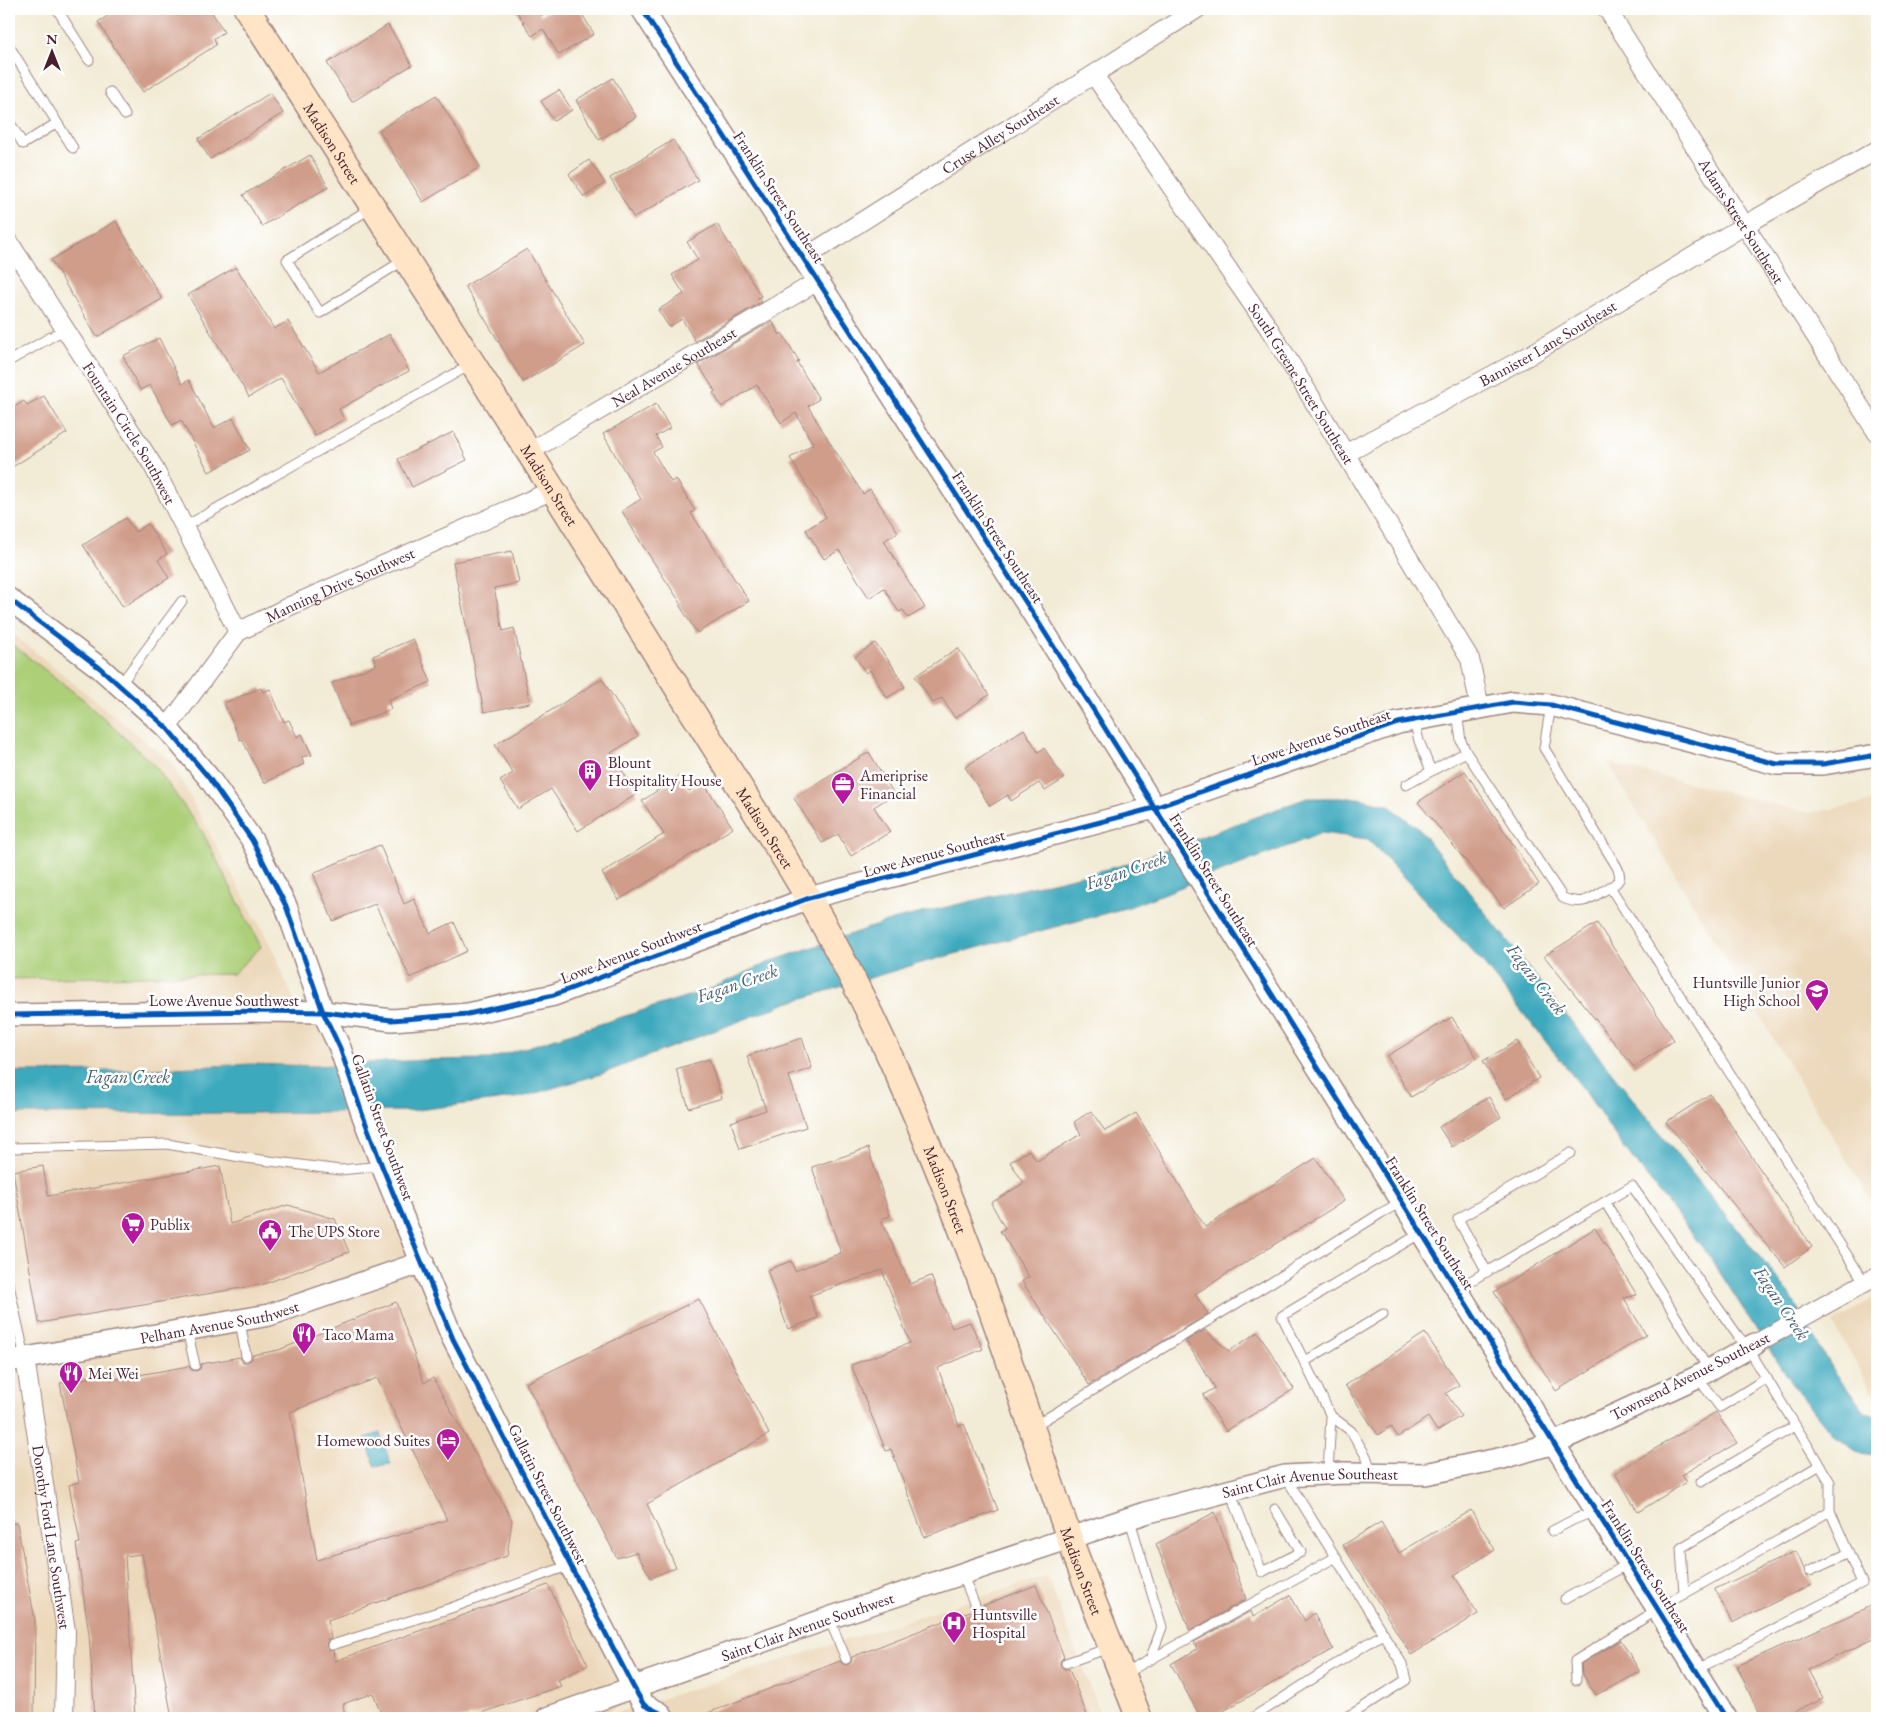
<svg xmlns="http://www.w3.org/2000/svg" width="1886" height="1727" font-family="'EB Garamond',serif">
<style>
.built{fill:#ecd8ba}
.green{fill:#accf78;stroke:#7b7752}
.water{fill:#3da9bd;stroke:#446474}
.building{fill:#d09d8a;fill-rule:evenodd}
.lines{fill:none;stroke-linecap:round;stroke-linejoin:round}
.service-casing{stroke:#9e8580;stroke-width:11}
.minor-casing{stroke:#9e8580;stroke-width:20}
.tertiary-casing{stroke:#9e8580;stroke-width:24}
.secondary-casing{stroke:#9e8580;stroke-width:28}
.service{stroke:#fff;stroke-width:9}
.minor{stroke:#fff;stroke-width:18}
.tertiary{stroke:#fff;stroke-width:21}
.secondary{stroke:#ffe4c6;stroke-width:25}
.cycleway-casing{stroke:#fff;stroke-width:8}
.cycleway{stroke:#0057b8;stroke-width:5}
.labels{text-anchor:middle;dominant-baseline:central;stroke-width:5;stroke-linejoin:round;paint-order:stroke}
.street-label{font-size:16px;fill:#4a1f2b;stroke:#fff}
.poi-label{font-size:16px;fill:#4a1f2b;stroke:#fff;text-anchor:start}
.water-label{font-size:18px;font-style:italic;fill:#445d6d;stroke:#fff}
</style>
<rect width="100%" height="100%" fill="#fff"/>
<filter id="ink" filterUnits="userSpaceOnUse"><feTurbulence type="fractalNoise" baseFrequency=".02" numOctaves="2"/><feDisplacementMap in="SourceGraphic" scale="10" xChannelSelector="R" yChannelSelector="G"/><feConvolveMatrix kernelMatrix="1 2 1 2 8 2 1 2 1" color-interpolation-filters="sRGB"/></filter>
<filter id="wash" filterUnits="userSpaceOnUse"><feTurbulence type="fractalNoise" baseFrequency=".0096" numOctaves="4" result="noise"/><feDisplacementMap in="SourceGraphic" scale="20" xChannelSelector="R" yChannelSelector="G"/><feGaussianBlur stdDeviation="1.12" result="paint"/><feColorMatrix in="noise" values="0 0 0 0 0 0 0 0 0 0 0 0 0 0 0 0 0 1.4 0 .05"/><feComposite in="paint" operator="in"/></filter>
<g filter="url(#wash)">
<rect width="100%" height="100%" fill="#f2ebd5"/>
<!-- built -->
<g class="built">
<path d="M9 631 171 762 274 952 299 1013 323 1012 423 1262 634 1688 617 1694 623 1705 587 1718H9Z"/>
<path d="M1608 763 1809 813 1877 801V1211Z"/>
<path d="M1877 1296V1400L1833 1323Z"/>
<path d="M1047 1576 1102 1718H602L623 1711Z"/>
</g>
<!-- green -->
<path class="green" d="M9 642 84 700 156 767 203 833 261 947 233 974 9 979Z"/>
<!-- water -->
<g class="water">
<path d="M1307 798H1358L1388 805 1419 829 1654 1126 1789 1293 1833 1371 1866 1413 1877 1416V1455L1859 1453 1833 1435 1791 1383 1709 1256 1613 1133 1585 1091 1483 963 1368 839 1322 833 1129 907 910 966 787 1003 601 1074 522 1097 409 1111 252 1113 9 1114V1072L116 1071 251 1064 314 1066 425 1060 490 1059 710 989 772 961 892 920 1128 864Z"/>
<path d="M380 1433 391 1464 375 1466 365 1438Z"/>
</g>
<g id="blocks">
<!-- building -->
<g class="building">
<path d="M119 9H210L224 32 214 38 216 45 143 92 98 22Z"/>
<path d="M515 9H537L541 15 552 9H579L594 34 559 55 543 29 532 36Z"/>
<path d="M388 25 412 65 352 102 327 63Z"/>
<path d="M613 78 636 117 599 140 576 100Z"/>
<path d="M559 90 572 110 554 121 541 101Z"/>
<path d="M270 93 283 113 210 159 198 139Z"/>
<path d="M436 95 480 167 423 202 379 130Z"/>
<path d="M673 140 698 180 634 218 610 178Z"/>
<path d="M310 155 328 187 262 226 243 195Z"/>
<path d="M589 160 605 183 584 197 569 174Z"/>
<path d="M116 221 162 299 97 337 51 260Z"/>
<path d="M717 224 761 296 758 298 761 302 695 341 682 319 669 327 658 310 684 294 672 275 698 260 687 242Z"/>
<path d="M527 249 585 345 523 382 465 286Z"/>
<path d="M236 267 274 329 288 321 319 372 390 334 409 371 339 409 344 419 315 436 281 378 249 397 188 295Z"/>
<path d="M772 321 780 335 782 333 799 361 797 362 819 399 808 406 832 446 863 494 870 489 898 532 884 541 925 608 908 618 903 610 899 612 884 588 869 598 839 550 824 559 806 530 826 517 790 458 813 444 796 413 781 423 757 385 722 407 713 393 715 391 698 364Z"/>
<path d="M159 338 182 384 189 380 214 428 233 418 250 450 209 472 181 420 172 425 150 385 140 390 123 356Z"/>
<path d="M44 396 67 433 9 469V410L24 401 27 405Z"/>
<path d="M656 404 670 428 656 436 662 447 653 452 671 482 676 479 695 511 691 513 749 601 697 633 680 606 682 605 641 543 622 511 641 499 603 434Z"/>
<path d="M453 432 467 460 412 487 398 459Z"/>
<path d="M126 518 135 532 148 524 167 554 158 560 169 578 123 607 83 545Z"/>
<path d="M512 551 519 583 494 588 503 631 514 628 530 703 484 712 453 562Z"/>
<path d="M413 639 431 682 388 700 391 709 349 726 332 683 376 665 373 656Z"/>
<path d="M875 643 892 665 905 687 887 698 870 670 866 673 855 657Z"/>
<path d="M958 648 989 695 955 718 942 698 933 703 915 676Z"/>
<path d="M602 679 638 736 611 753 637 794 578 831 551 789 518 809 500 781 513 773 495 745Z"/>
<path d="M261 688 263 692 270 689 284 722 289 720 297 737 302 734 312 755 301 757 304 764 264 783 242 739 240 740 224 703Z"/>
<path d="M1024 729 1038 752 1044 748 1064 779 1045 791 1039 783 1011 801 1008 795 990 806 965 767Z"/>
<path d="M869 752 894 794 874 807 890 832 851 856 838 834 822 843 794 798Z"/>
<path d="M1465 771 1539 884 1504 908 1418 802Z"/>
<path d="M679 776 689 791 703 782 733 828 619 900 602 873 664 834 642 801Z"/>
<path d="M380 845 404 904 414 899 430 933 454 922 467 951 410 978 375 904 333 921 313 873Z"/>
<path d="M1597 923 1674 1040 1634 1067 1544 956Z"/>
<path d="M1452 1017 1477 1058 1411 1097 1387 1056Z"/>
<path d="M802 1038 812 1068 789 1076 806 1127 740 1149 731 1122 766 1110 747 1056Z"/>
<path d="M1517 1041 1539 1078 1506 1099 1483 1061Z"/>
<path d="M709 1059 722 1098 689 1108 676 1069Z"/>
<path d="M1710 1094 1812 1247 1785 1267 1666 1122Z"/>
<path d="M1489 1097 1501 1117 1452 1147 1439 1127Z"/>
<path d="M1091 1111 1105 1131 1136 1113 1205 1227 1316 1158 1344 1201 1195 1294 1208 1314 1089 1385 1022 1281 1029 1277 1000 1231 1005 1228 991 1203 1024 1183 1010 1162 1029 1150 1037 1161 1081 1134 1074 1122Z"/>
<path d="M868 1148 890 1216 881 1219 910 1284 931 1276 952 1328 970 1322 983 1349 938 1368 959 1426 964 1424 998 1510 924 1537 891 1449 886 1451 851 1365 910 1343 882 1270 809 1296 818 1318 788 1329 767 1270 791 1261 795 1271 841 1253 812 1167Z"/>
<path d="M43 1166 48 1196 220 1166 230 1224 288 1205 335 1219 349 1252 264 1284 39 1323 13 1171Z"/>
<path d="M1595 1228 1637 1295 1624 1298 1646 1335 1556 1391 1494 1292Z"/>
<path d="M699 1299 769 1434 647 1504 676 1567 651 1578 636 1552 617 1558 526 1383Z"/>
<path d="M396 1302 424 1383 433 1378 512 1520 507 1556 328 1620 331 1639 327 1641 326 1647 328 1650 333 1651 335 1661 548 1585 588 1665 558 1680 561 1686 466 1718H383L373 1693 343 1704 345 1718H172L142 1554 125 1556 135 1718H95L89 1634 76 1544 80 1543 69 1485 79 1482 60 1383 109 1374 111 1380 189 1366 191 1370 196 1371 200 1369 201 1364 240 1357 243 1362H248L252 1359V1355L279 1350ZM377 1378 447 1520 317 1560 290 1412Z"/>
<path d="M1205 1330 1229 1351 1258 1332 1294 1389 1226 1431 1203 1395 1215 1388 1186 1341Z"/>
<path d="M1425 1333 1459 1385 1446 1393 1461 1416 1437 1431 1428 1417 1398 1437 1391 1426 1378 1435 1345 1385Z"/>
<path d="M1716 1412 1737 1443 1681 1475 1686 1482 1638 1512 1615 1473Z"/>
<path d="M1471 1510 1495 1550 1454 1575 1478 1614 1411 1655 1343 1545 1381 1522 1399 1553Z"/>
<path d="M1215 1512 1246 1599 1190 1631 1156 1544Z"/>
<path d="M17 1523 35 1620 34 1718H9V1524Z"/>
<path d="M1796 1551 1804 1569 1805 1574 1808 1577 1812 1584 1732 1623 1715 1589Z"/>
<path d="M1036 1585 1064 1657 1060 1661V1666L1064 1669H1069L1088 1718H695L840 1661 843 1664 848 1665 851 1662 852 1657 970 1611 973 1613 978 1614 981 1611 982 1606Z"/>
<path d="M1290 1595 1305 1621 1314 1613 1333 1649 1211 1718H1201L1171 1664 1197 1649 1194 1642 1251 1611 1253 1617Z"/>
<path d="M1877 1603V1637L1808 1670 1823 1698 1781 1718H1761L1737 1666Z"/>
<path d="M1621 1640 1640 1672 1596 1695 1582 1673 1581 1664Z"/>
</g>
</g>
</g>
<g filter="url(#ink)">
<use href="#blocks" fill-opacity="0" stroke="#9e8580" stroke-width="1"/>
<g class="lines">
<!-- service casing -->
<g class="service-casing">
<g id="service">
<path d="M57 9 89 60"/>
<path d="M9 46 73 148"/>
<path d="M110 92 125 115"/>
<path d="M9 121 23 144 57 123"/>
<path d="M371 208 287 260 320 313 404 260"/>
<path d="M9 361 65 329"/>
<path d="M184 527 470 365"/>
<path d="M120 685 182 601"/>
<path d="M1551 705 1544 748 1617 867C1622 877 1620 882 1610 887"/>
<path d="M1457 712 1461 741 1466 752"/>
<path d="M1414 720 1419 741 1431 771"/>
<path d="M1406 785 1466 752 1563 898C1584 907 1592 897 1610 887L1865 1283"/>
<path d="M9 1150 12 1148 167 1144 246 1158 340 1170 382 1166"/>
<path d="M1605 1202 1709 1370"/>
<path d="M1487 1272 1458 1219 1571 1153"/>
<path d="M9 1285 25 1358"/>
<path d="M1457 1289 1632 1186 1738 1336 1748 1348 1830 1482V1511"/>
<path d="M240 1321 246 1356"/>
<path d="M187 1330 195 1365"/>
<path d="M1304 1362 1383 1314"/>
<path d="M1697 1377 1720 1407 1767 1378"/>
<path d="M1034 1426 1272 1282 1381 1213 1402 1202"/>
<path d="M1372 1473 1366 1456 1351 1431 1331 1416 1282 1316 1421 1233"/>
<path d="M1328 1474 1331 1416"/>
<path d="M1285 1476 1402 1664 1406 1680 1346 1718"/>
<path d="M1701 1482 1795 1426"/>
<path d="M1230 1491 1262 1572 1301 1552 1275 1509"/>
<path d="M1129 1517 1162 1627 1150 1660"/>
<path d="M1552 1531 1573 1520 1595 1511"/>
<path d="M1810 1571 1849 1553"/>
<path d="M962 1573 976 1608"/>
<path d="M1684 1594 1681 1548 1820 1465"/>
<path d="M1565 1599 1630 1563"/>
<path d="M829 1618 846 1659"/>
<path d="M332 1645 451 1608 570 1565"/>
<path d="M1066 1663 1109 1648"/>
<path d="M1124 1674 1336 1557"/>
<path d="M1576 1680 1575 1661 1675 1599 1830 1511 1862 1583 1696 1670"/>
<path d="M1252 1718 1384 1633"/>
</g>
</g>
<!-- minor casing -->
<g class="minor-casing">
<g id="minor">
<path id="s1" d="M1607 9 1877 433"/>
<path id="s2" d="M1094 75 1268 327 1289 361 1470 659 1480 708"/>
<path id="s3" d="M9 242 152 464 238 632"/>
<path id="s4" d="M804 258 1197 9"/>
<path id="s5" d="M529 452 818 281"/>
<path id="s6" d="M1345 454 1530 355 1745 225 1877 150"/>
<path id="s7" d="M167 728 238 632 290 606 553 490"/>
<path d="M1755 1344 1877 1276"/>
<path id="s8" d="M25 1358 66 1631 64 1718"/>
</g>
</g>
<!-- tertiary casing -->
<g class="tertiary-casing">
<g id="tertiary">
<path d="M642 9 1032 612 1726 1718"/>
<path d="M9 599 100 668 167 728 209 778 252 840 286 906 323 1012 340 1048 363 1116 382 1166 453 1339 634 1688 644 1705 660 1713 663 1718"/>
<path d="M9 1015 266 1011 323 1012 392 1020 468 1014 554 995 809 898 1154 808 1398 723 1513 702 1551 705 1777 764H1823L1877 755"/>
<path id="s9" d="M9 1361 269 1315 423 1262"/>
<path id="s10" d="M547 1718 829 1618 1145 1513 1285 1476 1345 1473 1425 1474 1503 1458 1554 1443 1697 1377 1755 1344"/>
</g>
</g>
<!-- secondary casing -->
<g class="secondary-casing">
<g id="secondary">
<path id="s11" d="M247 9 553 490 790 867C875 1005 936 1157 991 1309 1018 1384 1042 1461 1069 1537 1091 1598 1116 1658 1139 1718"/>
</g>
</g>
<!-- service -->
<use href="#service" class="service"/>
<!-- minor -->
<use href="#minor" class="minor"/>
<!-- tertiary -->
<use href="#tertiary" class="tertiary"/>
<!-- secondary -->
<use href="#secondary" class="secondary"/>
<!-- cycleway casing -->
<g class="cycleway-casing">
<g id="cycleway">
<path d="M642 9 1032 612 1726 1718"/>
<path d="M9 599 100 668 167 728 209 778 252 840 286 906 323 1012 340 1048 363 1116 382 1166 453 1339 634 1688 644 1705 660 1713 663 1718"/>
<path d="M9 1015 266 1011 323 1012 392 1020 468 1014 554 995 809 898 1154 808 1398 723 1513 702 1551 705 1777 764H1823L1877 755"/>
</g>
</g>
<!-- cycleway -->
<use href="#cycleway" class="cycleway"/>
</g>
</g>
<!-- icons -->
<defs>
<g id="building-pin" transform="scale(1.25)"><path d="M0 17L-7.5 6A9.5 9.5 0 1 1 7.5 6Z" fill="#b5179e" stroke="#fff"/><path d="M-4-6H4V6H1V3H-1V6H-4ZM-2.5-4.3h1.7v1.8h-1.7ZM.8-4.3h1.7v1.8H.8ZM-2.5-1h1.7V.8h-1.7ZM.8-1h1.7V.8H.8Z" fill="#fff"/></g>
<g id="office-pin" transform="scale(1.25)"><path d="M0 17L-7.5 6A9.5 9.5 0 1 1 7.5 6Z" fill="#b5179e" stroke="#fff"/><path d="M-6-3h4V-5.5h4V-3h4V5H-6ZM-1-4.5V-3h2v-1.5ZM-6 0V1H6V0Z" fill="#fff"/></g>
<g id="school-pin" transform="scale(1.25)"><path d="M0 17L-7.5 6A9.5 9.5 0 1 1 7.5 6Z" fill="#b5179e" stroke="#fff"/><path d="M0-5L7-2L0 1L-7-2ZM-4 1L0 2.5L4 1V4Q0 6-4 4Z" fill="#fff"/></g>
<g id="supermarket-pin" transform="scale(1.25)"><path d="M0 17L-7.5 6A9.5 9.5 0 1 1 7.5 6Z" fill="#b5179e" stroke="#fff"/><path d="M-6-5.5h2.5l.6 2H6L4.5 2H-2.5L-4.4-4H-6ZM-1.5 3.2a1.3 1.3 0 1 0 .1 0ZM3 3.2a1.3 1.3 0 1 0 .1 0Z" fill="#fff"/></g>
<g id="civic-pin" transform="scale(1.25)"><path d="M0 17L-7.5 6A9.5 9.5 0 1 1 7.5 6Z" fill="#b5179e" stroke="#fff"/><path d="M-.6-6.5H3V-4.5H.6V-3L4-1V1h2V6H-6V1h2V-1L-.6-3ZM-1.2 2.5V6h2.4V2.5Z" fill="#fff"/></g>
<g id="restaurant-pin" transform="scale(1.25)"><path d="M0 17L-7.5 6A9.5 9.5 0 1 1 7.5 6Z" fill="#b5179e" stroke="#fff"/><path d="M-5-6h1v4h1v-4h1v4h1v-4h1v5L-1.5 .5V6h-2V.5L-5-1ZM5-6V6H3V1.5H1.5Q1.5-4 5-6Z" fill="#fff"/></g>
<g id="hotel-pin" transform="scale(1.25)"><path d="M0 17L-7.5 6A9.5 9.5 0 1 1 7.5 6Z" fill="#b5179e" stroke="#fff"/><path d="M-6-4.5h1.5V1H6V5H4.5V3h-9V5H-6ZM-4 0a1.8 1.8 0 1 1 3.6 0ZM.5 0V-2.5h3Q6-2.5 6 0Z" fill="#fff"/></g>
<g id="hospital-pin" transform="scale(1.25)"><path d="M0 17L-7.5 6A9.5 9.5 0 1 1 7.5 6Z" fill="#b5179e" stroke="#fff"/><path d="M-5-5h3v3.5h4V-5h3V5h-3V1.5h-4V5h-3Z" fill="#fff"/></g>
</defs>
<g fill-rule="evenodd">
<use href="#building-pin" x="590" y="771"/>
<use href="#office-pin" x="843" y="784"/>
<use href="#school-pin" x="1817" y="991"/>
<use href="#supermarket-pin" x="133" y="1224"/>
<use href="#civic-pin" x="270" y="1231"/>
<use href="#restaurant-pin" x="304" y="1334"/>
<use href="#restaurant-pin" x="71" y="1373"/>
<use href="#hotel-pin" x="448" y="1440"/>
<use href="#hospital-pin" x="954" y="1623"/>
</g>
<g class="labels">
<!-- street labels -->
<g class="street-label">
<text stroke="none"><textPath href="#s4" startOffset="232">Cruse Alley Southeast</textPath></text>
<text stroke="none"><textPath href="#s11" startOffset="159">Madison Street</textPath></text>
<text transform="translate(779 197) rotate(57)">Franklin Street Southeast</text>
<text stroke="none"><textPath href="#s1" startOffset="251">Adams Street Southeast</textPath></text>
<text stroke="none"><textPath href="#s6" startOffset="231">Bannister Lane Southeast</textPath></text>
<text stroke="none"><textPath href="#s5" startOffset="168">Neal Avenue Southeast</textPath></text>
<text stroke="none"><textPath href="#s2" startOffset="372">South Greene Street Southeast</textPath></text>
<text stroke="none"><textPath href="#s3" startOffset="226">Fountain Circle Southwest</textPath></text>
<text stroke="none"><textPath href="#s11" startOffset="564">Madison Street</textPath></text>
<text transform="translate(998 537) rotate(57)">Franklin Street Southeast</text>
<text stroke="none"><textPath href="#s7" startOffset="232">Manning Drive Southwest</textPath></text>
<text transform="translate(1321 737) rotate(-19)">Lowe Avenue Southeast</text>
<text stroke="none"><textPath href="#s11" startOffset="969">Madison Street</textPath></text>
<text transform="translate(934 853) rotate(-15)">Lowe Avenue Southeast</text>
<text transform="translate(1214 880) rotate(58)">Franklin Street Southeast</text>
<text transform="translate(631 952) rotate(-21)">Lowe Avenue Southwest</text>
<text x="224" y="1000">Lowe Avenue Southwest</text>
<text transform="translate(383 1127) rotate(70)">Gallatin Street Southwest</text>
<text stroke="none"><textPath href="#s11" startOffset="1374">Madison Street</textPath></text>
<text transform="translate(1430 1223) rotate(58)">Franklin Street Southeast</text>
<text stroke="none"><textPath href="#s9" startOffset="214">Pelham Avenue Southwest</textPath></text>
<text transform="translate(1690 1376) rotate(-27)">Townsend Avenue Southeast</text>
<text stroke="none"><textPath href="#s10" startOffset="801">Saint Clair Avenue Southeast</textPath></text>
<text transform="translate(548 1494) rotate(63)">Gallatin Street Southwest</text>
<text stroke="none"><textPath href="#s8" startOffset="181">Dorothy Ford Lane Southwest</textPath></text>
<text transform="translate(1646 1566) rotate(58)">Franklin Street Southeast</text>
<text stroke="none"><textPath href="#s11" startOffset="1779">Madison Street</textPath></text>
<text stroke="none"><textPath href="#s10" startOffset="276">Saint Clair Avenue Southwest</textPath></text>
</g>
<!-- poi labels -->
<g class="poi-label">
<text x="608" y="762">Blount<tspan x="608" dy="18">Hospitality House</tspan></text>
<text x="860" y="775">Ameriprise<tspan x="860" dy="18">Financial</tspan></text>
<text x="1800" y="982" text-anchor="end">Huntsville Junior<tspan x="1800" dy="18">High School</tspan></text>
<text x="150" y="1224">Publix</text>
<text x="288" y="1231">The UPS Store</text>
<text x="322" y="1334">Taco Mama</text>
<text x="88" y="1373">Mei Wei</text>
<text x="430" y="1440" text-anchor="end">Homewood Suites</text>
<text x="972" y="1614">Huntsville<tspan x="972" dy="18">Hospital</tspan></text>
</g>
<!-- water labels -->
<g class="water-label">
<text transform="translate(1126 870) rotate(-19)">Fagan Creek</text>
<text transform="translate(1537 979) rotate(52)">Fagan Creek</text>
<text transform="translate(737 983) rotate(-19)">Fagan Creek</text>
<text x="128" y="1076">Fagan Creek</text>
<text transform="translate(1782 1303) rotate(56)">Fagan Creek</text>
</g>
</g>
<!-- margin -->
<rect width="1886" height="1727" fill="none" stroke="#fff" stroke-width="30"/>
<!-- north arrow -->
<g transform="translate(52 52)" stroke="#ffffff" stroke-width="4" paint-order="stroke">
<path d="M0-4L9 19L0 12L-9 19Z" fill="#4a1f2b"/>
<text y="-8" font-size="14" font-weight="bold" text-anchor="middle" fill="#4a1f2b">N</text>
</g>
</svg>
